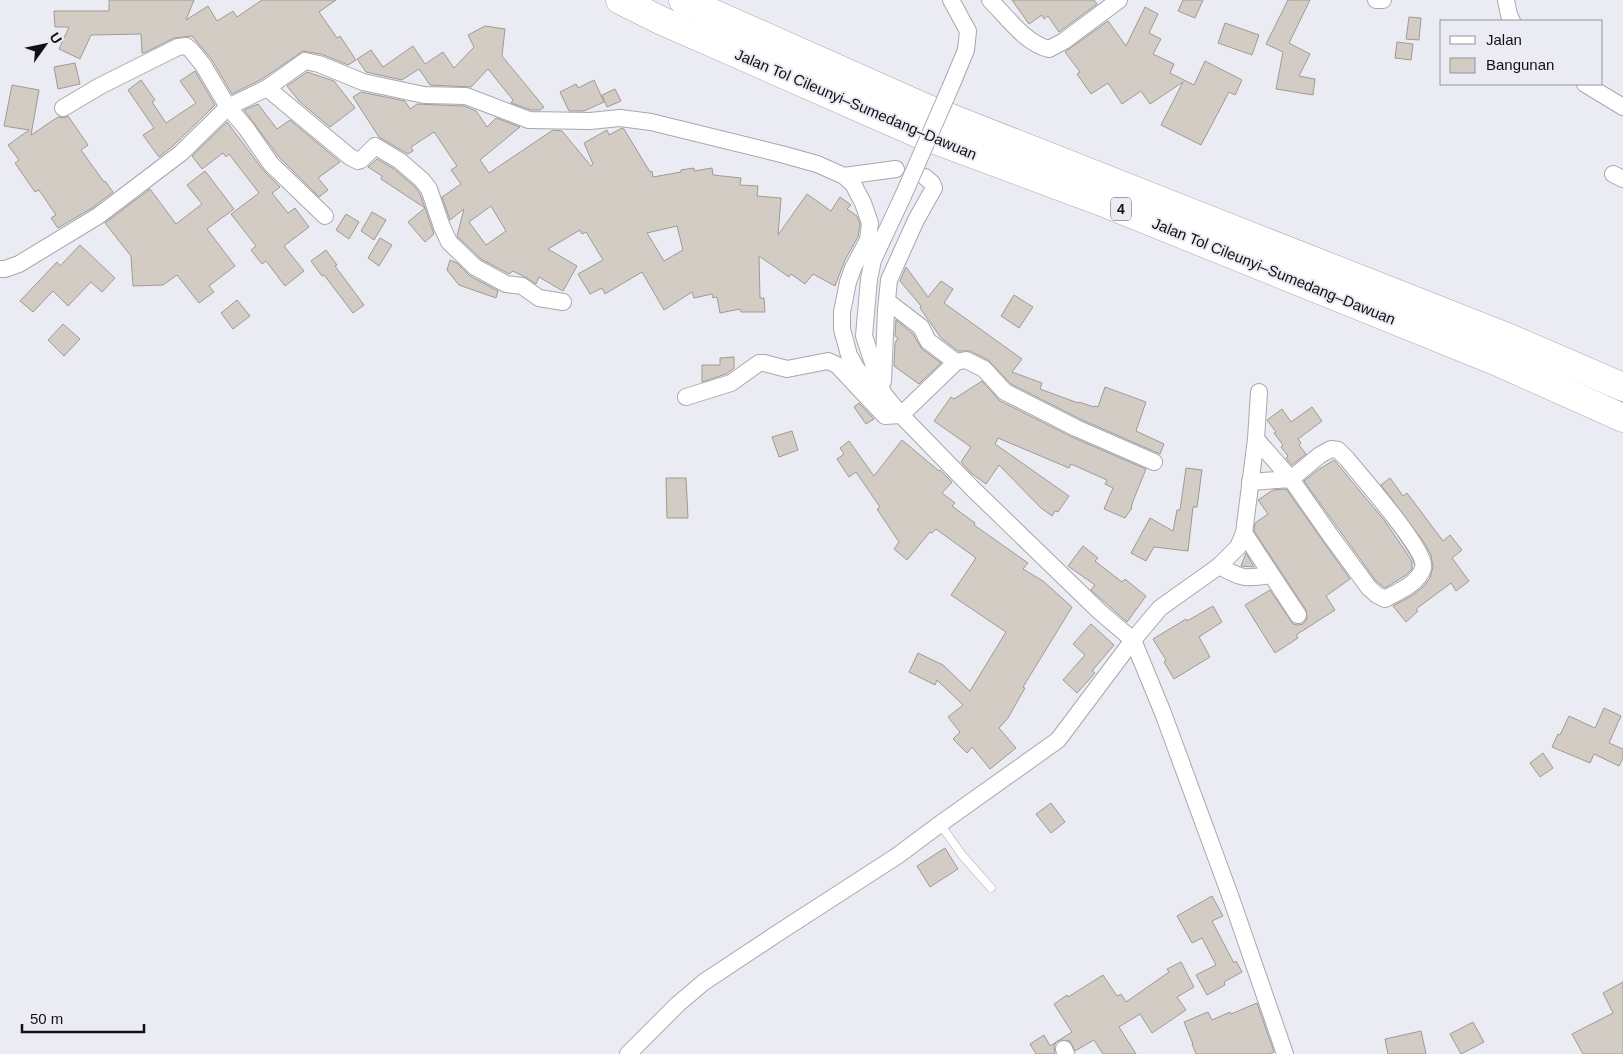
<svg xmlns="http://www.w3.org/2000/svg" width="1623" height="1054" font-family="Helvetica,sans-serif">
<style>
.building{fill:#d2ccc5;stroke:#a09a94;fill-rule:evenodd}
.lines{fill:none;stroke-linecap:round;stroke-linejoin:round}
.service-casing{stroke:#a7a7af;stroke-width:9}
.minor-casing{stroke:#a7a7af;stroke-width:18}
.motorway-casing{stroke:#a7a7af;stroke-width:29}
.service{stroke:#fff;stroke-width:8}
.minor{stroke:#fff;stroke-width:16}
.motorway{stroke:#fff;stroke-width:28}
.minor-bridge-casing{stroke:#a7a7af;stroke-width:18;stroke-linecap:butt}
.minor-bridge{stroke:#fff;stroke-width:16}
.labels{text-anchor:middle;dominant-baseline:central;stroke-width:4;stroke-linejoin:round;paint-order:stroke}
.shield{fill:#ebebf3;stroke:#525257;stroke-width:1}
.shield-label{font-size:14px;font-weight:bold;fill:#111114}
.street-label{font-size:15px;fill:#111114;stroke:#ebebf3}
</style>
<rect width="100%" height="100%" fill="#ebebf3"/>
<!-- building -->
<g class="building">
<path d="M109 0H194L186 20 208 6 217 21 233 11 237 17 262 0H336L319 12 337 38 340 36 356 60 348 65 321 54 303 51 262 79 232 94 212 60 192 36 174 38 144 53H142L141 34 91 35 80 59 59 49 69 27H55L54 11H109Z"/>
<path d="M1012 0H1094L1097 4 1059 32 1048 16 1044 19 1042 15 1029 24Z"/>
<path d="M1183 0H1203L1195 18 1178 11Z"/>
<path d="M1288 0H1310L1289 43 1310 54 1299 76 1315 79 1313 95 1276 89 1283 52 1266 44Z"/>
<path d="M1145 7 1158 14 1149 33 1161 39 1153 54 1174 64 1170 73 1194 85 1205 61 1242 80 1235 95 1229 92 1201 145 1161 125 1183 82 1150 104 1141 91 1122 104 1108 83 1091 94 1077 74 1080 72 1065 52 1108 21 1126 46Z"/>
<path d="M1409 17 1421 18 1419 40 1406 39Z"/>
<path d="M1225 23 1259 35 1252 55 1218 43Z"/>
<path d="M485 26 505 29 502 56 544 107 540 110H531L511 103 513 100 488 69 471 87 430 85 419 69 402 80 366 72 357 59 371 50 383 67 413 46 425 64 443 52 454 68 474 47 468 35Z"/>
<path d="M1397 42 1413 44 1411 60 1395 58Z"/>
<path d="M75 63 80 84 58 89 54 67Z"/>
<path d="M195 71 215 105 174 145 159 157 143 135 154 128 128 90 141 80 155 100 152 102 166 123 196 103 180 81Z"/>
<path d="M307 72 334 81 355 108 330 127 299 101 287 86Z"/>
<path d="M594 80 604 102 584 111H569L560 92 576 84 578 88Z"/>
<path d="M12 85 39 90 31 135 58 117 64 118 68 116 88 145 81 150 104 182 105 181 113 192 92 208 58 228 51 218 56 215 39 190 35 192 15 163 19 160 8 145 29 130 4 126Z"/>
<path d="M615 89 621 101 607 107 602 95Z"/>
<path d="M361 92 405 101 410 109 417 104 464 106 476 111 487 127 496 118 520 127 480 160 489 173 553 130 562 131 591 166 593 164 584 143 607 130 609 135 622 128 624 129 650 172 652 171 653 177 681 172V170L694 168V171L712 168 713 175 741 178 740 185 758 186 757 196 781 198 778 235 807 194 831 211 840 197 851 205 847 209 857 216 860 224 858 237 845 260 835 286 813 274 805 284 791 274 789 277 759 256 760 298H764L765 312H741L740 309 720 313 717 297 713 298 712 294 694 298 692 292 664 310 642 272 605 294 602 288 590 294 578 274 603 260 586 232 582 234 580 230 548 249 577 266 563 291 539 277 536 284 527 278 513 271 509 274 481 259 457 236 464 209 450 220 442 197 461 184 451 170 457 166 434 132 411 147 413 151 408 154 379 137 353 97ZM491 206 506 231 486 245 469 222ZM677 226 683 250 664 261 647 233Z"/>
<path d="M258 104 277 129 290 120 340 162 318 178 328 190 319 197 279 157 244 110Z"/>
<path d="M227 122 263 170 280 187 272 193 288 213 295 208 309 227 284 246 304 271 285 286 266 261 262 264 251 250 256 246 231 214 259 193 229 154 226 157 223 153 202 169 192 156Z"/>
<path d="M377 159 394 169 415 187 420 194 425 208 381 179 382 176 368 167Z"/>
<path d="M205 171 234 209 207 229 235 266 209 286 214 292 199 303 177 275 163 285 133 286 131 256 105 223 150 189 176 224 202 204 187 185Z"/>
<path d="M425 208 434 234 425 242 408 222Z"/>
<path d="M372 212 386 220 374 240 361 231Z"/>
<path d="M346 214 359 222 349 239 336 230Z"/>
<path d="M380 238 392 245 379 266 368 258Z"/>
<path d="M80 245 115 278 102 292 91 282 68 306 53 291 33 312 20 301 57 262 60 266Z"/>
<path d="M326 250 337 265 335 266 364 305 353 313 324 275 322 276 311 261Z"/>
<path d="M450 260 457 263 470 276 498 291 496 298 459 285 447 270Z"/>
<path d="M906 267 928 297 941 281 953 289 944 303 1022 359 1012 372 1042 383 1040 389 1078 403 1079 402 1094 407 1095 406 1098 407 1105 387 1146 402 1136 431 1164 444 1160 454 1080 419 1011 384 988 360 970 351H958L941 338 920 308 921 306 900 281Z"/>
<path d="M1014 295 1033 307 1019 328 1001 316Z"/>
<path d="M237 300 250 316 233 329 221 313Z"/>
<path d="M896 320 913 334 922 349 941 363 919 384 894 366 895 343 898 338 895 336Z"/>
<path d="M63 324 80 339 64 356 48 340Z"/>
<path d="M734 357V368L726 374 702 382V365H720V358Z"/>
<path d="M982 381 1000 401 1072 437 1146 469 1133 501 1131 508H1132L1125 518 1104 509 1113 488 1105 484 1107 480 1071 464 1069 468 998 438 995 444 1069 496 1058 512 1055 511 1052 516 1041 508 999 465 986 484 971 473 961 462 971 447 934 421 951 397 954 399Z"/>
<path d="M859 403 874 419 866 424 854 407Z"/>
<path d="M1312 407 1322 421 1298 439 1301 443 1299 445 1306 454 1292 465 1286 458 1288 456 1281 447 1283 445 1274 433 1276 432 1267 420 1282 409 1291 422Z"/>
<path d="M792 431 798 450 779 457 772 437Z"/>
<path d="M902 440 939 471 940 470 952 482 942 493 955 503 952 506 975 523 974 525 1028 563 1023 569 1043 581 1072 607 1023 687 1025 688 1008 718 999 728 1016 748 990 769 972 747 967 753 953 739 960 732 948 717 963 705 937 680 935 685 909 672 918 653 943 665 970 691 1006 632 951 595 976 558 936 529 932 533 930 532 907 560 894 549 899 542 877 509 880 507 856 472 849 477 837 459 844 454 840 448 849 441 874 476Z"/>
<path d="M1334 460 1384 520 1406 552 1412 562V569L1406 575 1385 588 1376 581 1304 481 1318 470Z"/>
<path d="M1186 468 1202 470 1197 507H1193L1188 551 1154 547 1146 561 1131 553 1150 518 1173 531 1177 510H1180Z"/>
<path d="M666 478H686L688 518H667Z"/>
<path d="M1390 478 1403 496 1407 493 1443 541 1450 535 1462 550 1452 558 1469 581 1456 591 1451 583 1416 609 1418 611 1406 622 1393 606 1413 595 1424 586 1430 578 1433 567 1431 555 1423 541 1381 485Z"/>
<path d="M1286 489 1350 579 1326 596 1335 610 1296 635 1298 638 1275 653 1245 605 1270 590 1293 624 1298 625 1303 624 1307 619 1306 610 1254 531 1255 523 1268 514 1258 500 1273 490Z"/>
<path d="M1083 546 1098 558 1095 561 1122 582 1125 579 1146 596 1127 622 1091 590 1095 585 1068 566Z"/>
<path d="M1246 553 1254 567 1241 566Z"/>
<path d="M1213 606 1222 622 1199 637 1210 657 1174 679 1164 662 1166 660 1153 639 1186 619 1187 621Z"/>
<path d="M1091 624 1114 645 1092 671 1095 673 1077 693 1063 680 1085 655 1073 644Z"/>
<path d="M1604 708 1621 716 1609 743 1623 749V758L1619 766 1594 754 1590 763 1552 747 1558 734 1560 735 1569 716 1595 728Z"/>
<path d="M1543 753 1553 768 1540 777 1530 763Z"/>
<path d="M1051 803 1065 822 1051 833 1036 814Z"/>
<path d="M945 848 958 869 930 887 917 866Z"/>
<path d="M1212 896 1223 916 1212 921 1234 963 1236 961 1242 972 1224 982 1225 985 1207 995 1196 975 1216 965 1202 938 1192 943 1177 916Z"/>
<path d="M1181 962 1194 987 1177 997 1186 1010 1152 1033 1140 1014 1119 1027 1136 1054H1103L1094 1040 1075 1051 1070 1041 1061 1040 1056 1042 1054 1047 1055 1054H1036L1030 1044 1044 1035 1050 1046 1072 1032 1054 1004 1067 995 1068 997 1103 975 1117 996 1121 994 1126 1002 1169 972 1167 969Z"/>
<path d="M1623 982V1054H1583L1572 1034 1613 1013 1603 993Z"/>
<path d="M1257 1003 1274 1052 1269 1054H1196L1192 1044H1193L1184 1022 1208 1012 1212 1020 1230 1012 1231 1014Z"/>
<path d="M1473 1022 1484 1042 1461 1054 1450 1034Z"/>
<path d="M1421 1031 1426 1054H1388L1385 1039Z"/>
</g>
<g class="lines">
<!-- service casing -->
<g class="service-casing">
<path id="service" d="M940 824 962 855 991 888"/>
</g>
<!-- minor casing -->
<g class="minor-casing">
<g id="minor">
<path d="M951 0 968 31 966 50 951 86"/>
<path d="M990 0C1007 17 1025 43 1049 49L1064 41 1119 0"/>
<path d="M1376 0H1383"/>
<path d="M1506 0 1509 15 1512 21"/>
<path d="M1585 84 1623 107"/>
<path d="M267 88 350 157 358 161 361 160 375 146 400 161 422 180 429 189 442 227 449 242 475 267 506 284 522 286 539 298 563 302"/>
<path d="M63 108 100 86 178 47 186 46 191 50 203 65 228 107 246 128 271 164 325 216"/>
<path d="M1613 174 1623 179"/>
<path d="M844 176 896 169"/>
<path d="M903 196 873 260 869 279 864 336 883 393 901 415 972 488 1100 612 1133 640 1163 713 1231 898 1285 1054"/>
<path d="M0 269H5L19 264 98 216 181 153 228 107 267 88 305 61 319 64 363 82 424 95 466 96 529 120 590 121 620 118 651 122 781 154 817 164 844 176 853 184 863 203 870 223 868 240 853 268 848 282 842 312V329L849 355 856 368 865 378 883 393"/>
<path d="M887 301 921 327 928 341 956 362"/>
<path d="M883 381 886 310 889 280 916 220 934 188 932 183 925 177"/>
<path d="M686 397 731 383 759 363H764L787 369 828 361 837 365 885 416 901 415 956 362 966 360 984 369 1005 392 1076 428 1154 462"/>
<path d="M1250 482 1291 479 1320 455 1331 449 1338 450 1347 459C1360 475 1428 552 1423 568 1418 584 1399 591 1385 599L1377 595 1369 588 1330 535 1291 479 1256 439"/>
<path d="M1244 533 1298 615"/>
<path d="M1219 566C1242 579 1245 579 1271 575"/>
<path d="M1064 1049 1066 1054"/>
<path d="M628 1054 678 1004 704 982 781 931 897 856 940 824 1058 740 1133 640 1160 608 1219 566 1238 547 1244 533 1256 439 1259 392"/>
</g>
</g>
<!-- motorway casing -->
<g class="motorway-casing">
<g id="motorway">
<path d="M620 0 660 20 919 134 1107 204 1498 362 1623 418"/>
<path d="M683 0 928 109 1507 337 1623 387"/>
</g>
</g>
<!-- service -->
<use href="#service" class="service"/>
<!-- minor -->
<use href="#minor" class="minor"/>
<!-- motorway -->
<use href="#motorway" class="motorway"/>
<!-- minor-bridge casing -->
<g class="minor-bridge-casing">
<path id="minor-bridge" d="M903 196 951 86"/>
</g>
<!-- minor-bridge -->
<use href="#minor-bridge" class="minor-bridge"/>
</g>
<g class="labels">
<!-- shield labels -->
<rect class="shield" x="1111" y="197.5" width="20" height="23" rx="4"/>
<g class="shield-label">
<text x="1121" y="209">4</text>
</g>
<!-- street labels -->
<g class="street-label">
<text transform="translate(856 104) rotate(23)">Jalan Tol Cileunyi–Sumedang–Dawuan</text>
<text transform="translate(1274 271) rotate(22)">Jalan Tol Cileunyi–Sumedang–Dawuan</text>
</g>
</g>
<!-- legend -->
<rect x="1440" y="20" width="162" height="65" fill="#ebebf3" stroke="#94949a"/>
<rect x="1450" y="36" width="25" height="8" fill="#ffffff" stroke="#94949a"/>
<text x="1486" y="45" font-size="15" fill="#111114">Jalan</text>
<rect x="1450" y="58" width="25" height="15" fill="#d2ccc5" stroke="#94949a"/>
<text x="1486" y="70" font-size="15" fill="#111114">Bangunan</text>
<!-- north arrow -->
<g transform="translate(45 45) rotate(57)" stroke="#ebebf3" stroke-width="4" paint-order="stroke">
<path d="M0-4L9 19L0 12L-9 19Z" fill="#111114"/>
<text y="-8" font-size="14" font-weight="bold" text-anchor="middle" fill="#111114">U</text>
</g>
<!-- scale -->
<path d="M22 1024v8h122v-8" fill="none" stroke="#111114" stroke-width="2.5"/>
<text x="30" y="1024" font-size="15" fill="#111114" stroke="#ebebf3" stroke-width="4" paint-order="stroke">50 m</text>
</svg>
